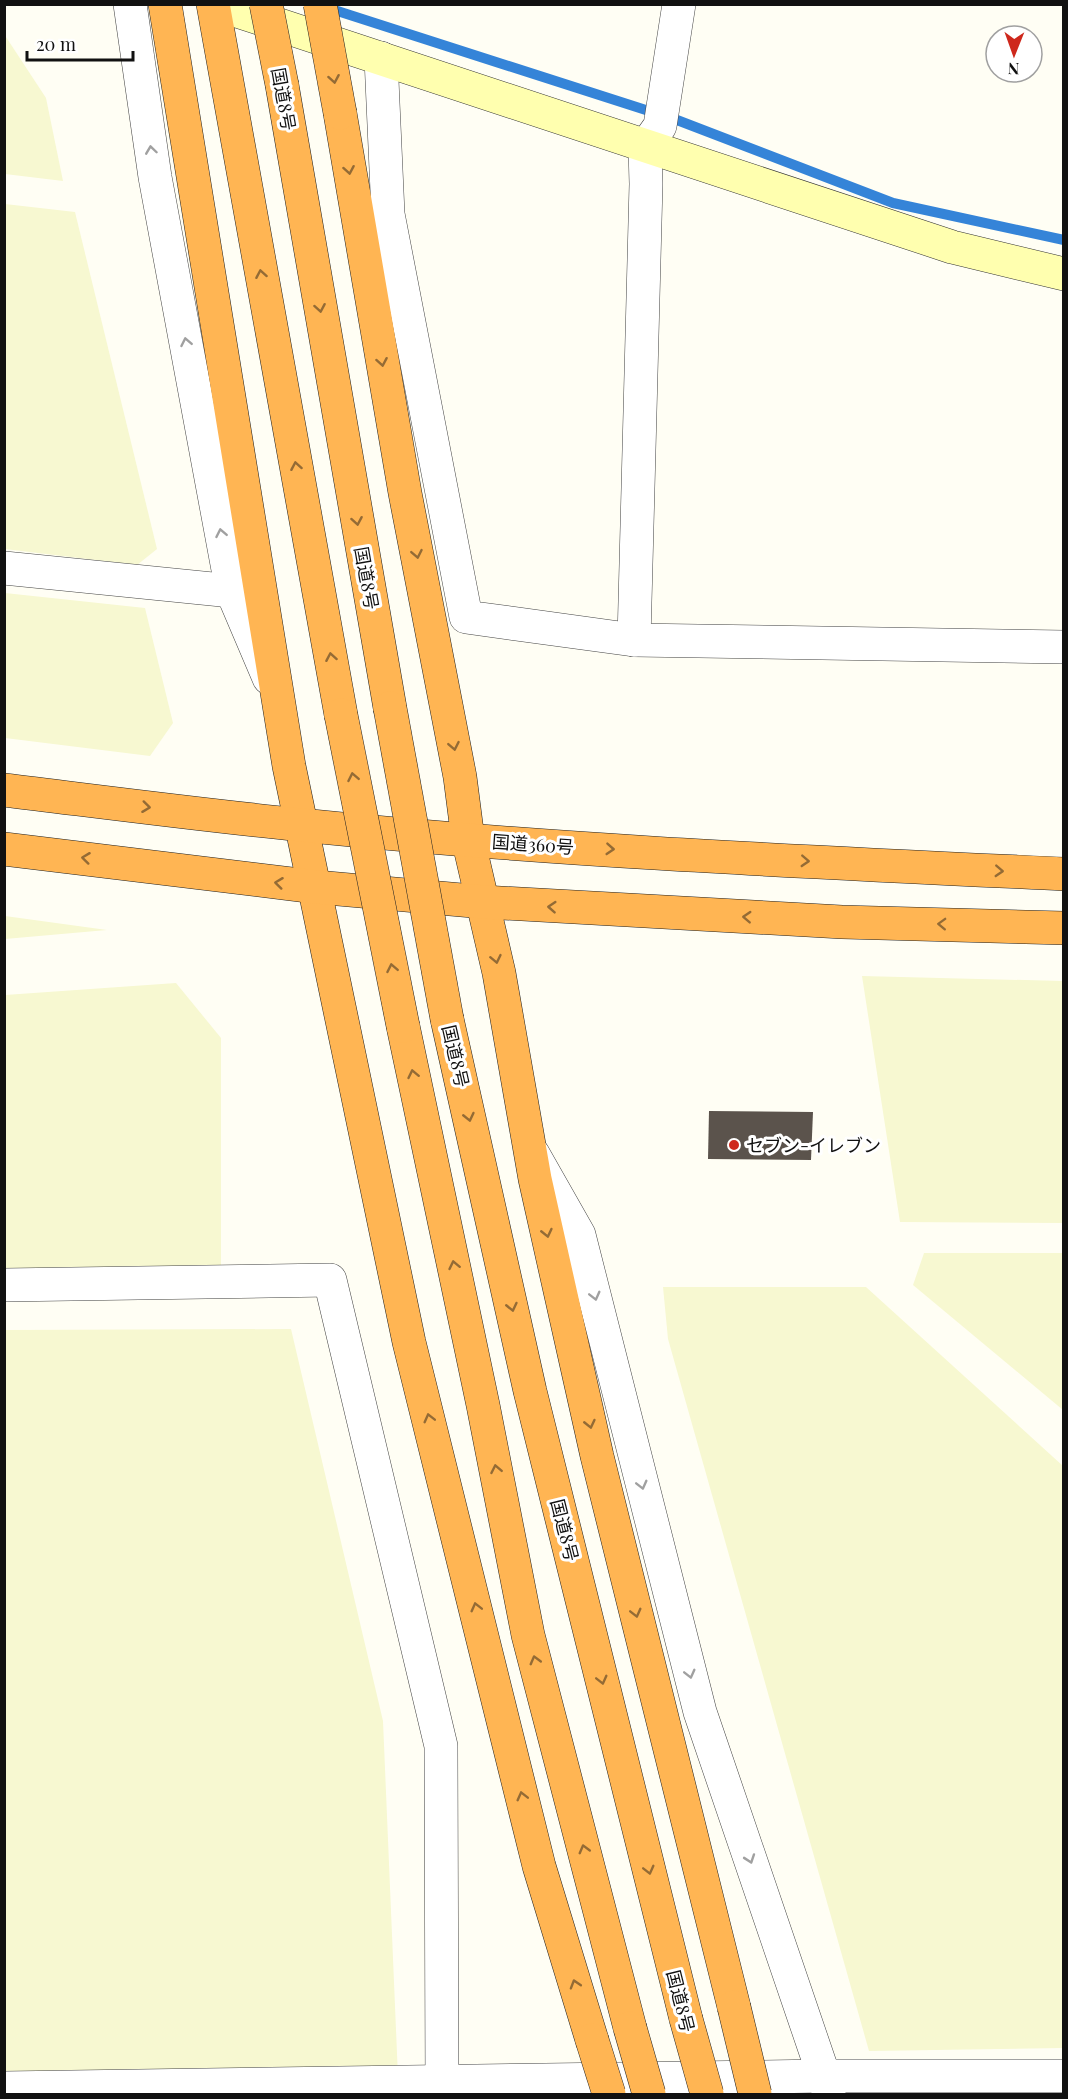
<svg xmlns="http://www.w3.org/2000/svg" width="1068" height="2099" font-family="'Playfair Display','Noto Sans JP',serif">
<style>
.farmland{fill:#f7f8d1}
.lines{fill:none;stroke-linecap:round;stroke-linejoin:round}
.stream{stroke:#3584d8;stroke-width:10}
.building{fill:#5b534c}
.street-casing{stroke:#444;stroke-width:34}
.secondary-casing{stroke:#333;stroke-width:34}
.highway-casing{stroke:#222;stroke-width:34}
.street{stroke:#fff;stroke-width:33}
.secondary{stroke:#ffffaf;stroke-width:33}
.highway{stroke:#ffb553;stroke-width:33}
.highway-bridge-casing{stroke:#222;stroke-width:34;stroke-linecap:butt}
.highway-bridge{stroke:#ffb553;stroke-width:33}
.oneway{stroke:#946b35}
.oneway2{stroke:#a0a0a0}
.poi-dot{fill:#ce281c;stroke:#fff;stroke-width:2}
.labels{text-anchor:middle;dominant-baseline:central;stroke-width:6;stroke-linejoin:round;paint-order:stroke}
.street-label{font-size:18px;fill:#111;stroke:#fff}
.poi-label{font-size:18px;fill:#111;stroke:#fff;text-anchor:start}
</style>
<rect width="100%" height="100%" fill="#fffef4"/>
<!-- farmland -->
<g class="farmland">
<path d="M4 34 46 98 63 181 5 174Z"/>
<path d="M5 204 75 212 157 549 137 565 5 549Z"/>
<path d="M5 593 145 608 173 723 150 756 5 738Z"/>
<path d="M5 916 107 930 5 939Z"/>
<path d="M862 976 1063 981V1223L900 1222Z"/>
<path d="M176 983 221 1038V1281L5 1282V995Z"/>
<path d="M924 1253H1063V1410L913 1285Z"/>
<path d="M663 1287H866L1063 1466V2048L869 2051 668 1339Z"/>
<path d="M291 1329 383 1721 398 2077 5 2080 4 1330Z"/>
<path d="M1064 2091 1063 2094 858 2093Z"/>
</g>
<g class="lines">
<!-- stream -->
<path class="stream" d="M325 7 677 120 893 203 1064 240"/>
</g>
<!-- building -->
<path class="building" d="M709 1111 813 1112 811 1160 708 1159Z"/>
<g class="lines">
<!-- street casing -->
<g class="street-casing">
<g id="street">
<path d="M130 4 155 177 232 591 269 678"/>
<path d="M381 58 388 214 466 617 634 640 1064 647"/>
<path d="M4 568 232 591"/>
<path d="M634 640 646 184 645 147 660 126 679 4"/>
<path d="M533 1154 579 1235 700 1712 824 2076 829 2094"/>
<path d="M4 1285 330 1280 441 1746 442 2094"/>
<path d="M4 2088 824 2076H1064"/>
</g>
</g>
<!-- secondary casing -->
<g class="secondary-casing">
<path id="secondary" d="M216 4 952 247 1064 274"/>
</g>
<!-- highway casing -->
<g class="highway-casing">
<g id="highway">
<path d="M165 4 289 766 409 1342 539 1866 592 2040"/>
<path d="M213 4 341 715"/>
<path d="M282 85 390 708"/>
<path d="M340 113 405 493 460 777 468 839 499 973 535 1179 597 1456 734 2007"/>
<path d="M4 790C103 802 202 815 301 825 555 851 809 862 1064 874"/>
<path d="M4 849 316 887 484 902 842 922 1064 928"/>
<path d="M447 1019 530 1391 686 2019"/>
<path d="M403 1026 483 1405 528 1635 630 2028"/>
</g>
</g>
<!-- street -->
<use href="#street" class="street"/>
<!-- secondary -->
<use href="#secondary" class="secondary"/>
<!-- highway -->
<use href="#highway" class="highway"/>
<!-- highway-bridge casing -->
<g class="highway-bridge-casing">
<g id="highway-bridge">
<path d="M266 4 282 85"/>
<path d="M320 4 340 113"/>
<path d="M390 708 447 1019"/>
<path d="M341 715 403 1026"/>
<path d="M734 2007 755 2094"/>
<path d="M686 2019 707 2094"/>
<path d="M630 2028 649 2094"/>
<path d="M592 2040 609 2094"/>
</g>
</g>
<!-- highway-bridge -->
<use href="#highway-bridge" class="highway-bridge"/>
</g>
<!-- one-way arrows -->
<defs><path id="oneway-chevron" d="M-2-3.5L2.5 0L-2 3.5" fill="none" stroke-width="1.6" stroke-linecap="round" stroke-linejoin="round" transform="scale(1.5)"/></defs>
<g class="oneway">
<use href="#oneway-chevron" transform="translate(334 79) rotate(80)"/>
<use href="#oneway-chevron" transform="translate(349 170) rotate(80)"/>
<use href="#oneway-chevron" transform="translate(261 274) rotate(-100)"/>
<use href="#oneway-chevron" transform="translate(320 308) rotate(80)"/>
<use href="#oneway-chevron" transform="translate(382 362) rotate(80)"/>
<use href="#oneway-chevron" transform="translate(296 466) rotate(-100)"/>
<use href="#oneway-chevron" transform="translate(357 521) rotate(80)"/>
<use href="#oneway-chevron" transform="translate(417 554) rotate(79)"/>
<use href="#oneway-chevron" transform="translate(331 657) rotate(-100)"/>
<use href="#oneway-chevron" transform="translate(454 746) rotate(79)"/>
<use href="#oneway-chevron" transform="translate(353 777) rotate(-101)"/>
<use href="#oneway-chevron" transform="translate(146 807) rotate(7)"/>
<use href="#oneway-chevron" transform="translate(610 849) rotate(4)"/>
<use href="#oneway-chevron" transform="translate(86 858) rotate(-173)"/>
<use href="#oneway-chevron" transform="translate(805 861) rotate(3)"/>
<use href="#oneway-chevron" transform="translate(999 871) rotate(3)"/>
<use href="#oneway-chevron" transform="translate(279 883) rotate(-173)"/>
<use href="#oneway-chevron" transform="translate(552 907) rotate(-176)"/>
<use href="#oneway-chevron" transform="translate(747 917) rotate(-177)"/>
<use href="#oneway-chevron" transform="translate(942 924) rotate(-178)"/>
<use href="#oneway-chevron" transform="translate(496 959) rotate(78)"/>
<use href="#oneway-chevron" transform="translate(392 968) rotate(-101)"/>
<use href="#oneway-chevron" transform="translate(413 1074) rotate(-102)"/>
<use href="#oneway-chevron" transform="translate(469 1117) rotate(77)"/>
<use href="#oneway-chevron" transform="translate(547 1233) rotate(77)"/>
<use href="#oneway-chevron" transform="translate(454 1265) rotate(-102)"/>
<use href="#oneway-chevron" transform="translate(512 1307) rotate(77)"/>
<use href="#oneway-chevron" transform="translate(429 1418) rotate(-104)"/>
<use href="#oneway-chevron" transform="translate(590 1424) rotate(77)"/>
<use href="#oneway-chevron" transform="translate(496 1469) rotate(-101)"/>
<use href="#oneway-chevron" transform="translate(476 1607) rotate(-104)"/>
<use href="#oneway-chevron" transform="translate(636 1613) rotate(76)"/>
<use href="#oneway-chevron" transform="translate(535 1660) rotate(-105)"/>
<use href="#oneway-chevron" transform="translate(602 1680) rotate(76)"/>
<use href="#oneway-chevron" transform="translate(522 1796) rotate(-104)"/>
<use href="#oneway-chevron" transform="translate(584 1849) rotate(-105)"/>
<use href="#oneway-chevron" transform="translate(649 1870) rotate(76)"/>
<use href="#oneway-chevron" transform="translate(575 1984) rotate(-107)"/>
</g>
<g class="oneway2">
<use href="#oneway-chevron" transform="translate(151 150) rotate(-98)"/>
<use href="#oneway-chevron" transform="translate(186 342) rotate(-101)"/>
<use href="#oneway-chevron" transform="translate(221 533) rotate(-101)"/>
<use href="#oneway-chevron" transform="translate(595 1296) rotate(76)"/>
<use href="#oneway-chevron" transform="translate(642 1485) rotate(76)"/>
<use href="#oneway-chevron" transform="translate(690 1674) rotate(76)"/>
<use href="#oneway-chevron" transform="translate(750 1859) rotate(71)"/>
</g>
<!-- markers -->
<circle class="poi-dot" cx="734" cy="1145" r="6"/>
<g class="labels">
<!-- street labels -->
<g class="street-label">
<text transform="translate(284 99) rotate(80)">国道8号</text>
<text transform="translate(367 578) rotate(80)">国道8号</text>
<text transform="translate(533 844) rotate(4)">国道360号</text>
<text transform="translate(456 1056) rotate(77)">国道8号</text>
<text transform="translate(565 1530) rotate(76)">国道8号</text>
<text transform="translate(681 2001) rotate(76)">国道8号</text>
</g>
<!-- poi labels -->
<g class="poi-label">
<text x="746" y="1145">セブン-イレブン</text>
</g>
</g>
<!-- border -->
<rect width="1068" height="2099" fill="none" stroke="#111111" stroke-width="12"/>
<!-- north arrow -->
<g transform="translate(1014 54) rotate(181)"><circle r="28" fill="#ffffff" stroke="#a0a0a0" stroke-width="1.5"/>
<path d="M0-4.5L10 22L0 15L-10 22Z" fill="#ce281c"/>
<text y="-9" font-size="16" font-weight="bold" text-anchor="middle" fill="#111111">N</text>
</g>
<!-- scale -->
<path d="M27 51v9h106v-9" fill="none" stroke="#111111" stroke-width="3"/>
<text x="36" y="51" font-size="18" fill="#111111" stroke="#ffffff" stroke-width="4.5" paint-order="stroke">20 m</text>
</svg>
